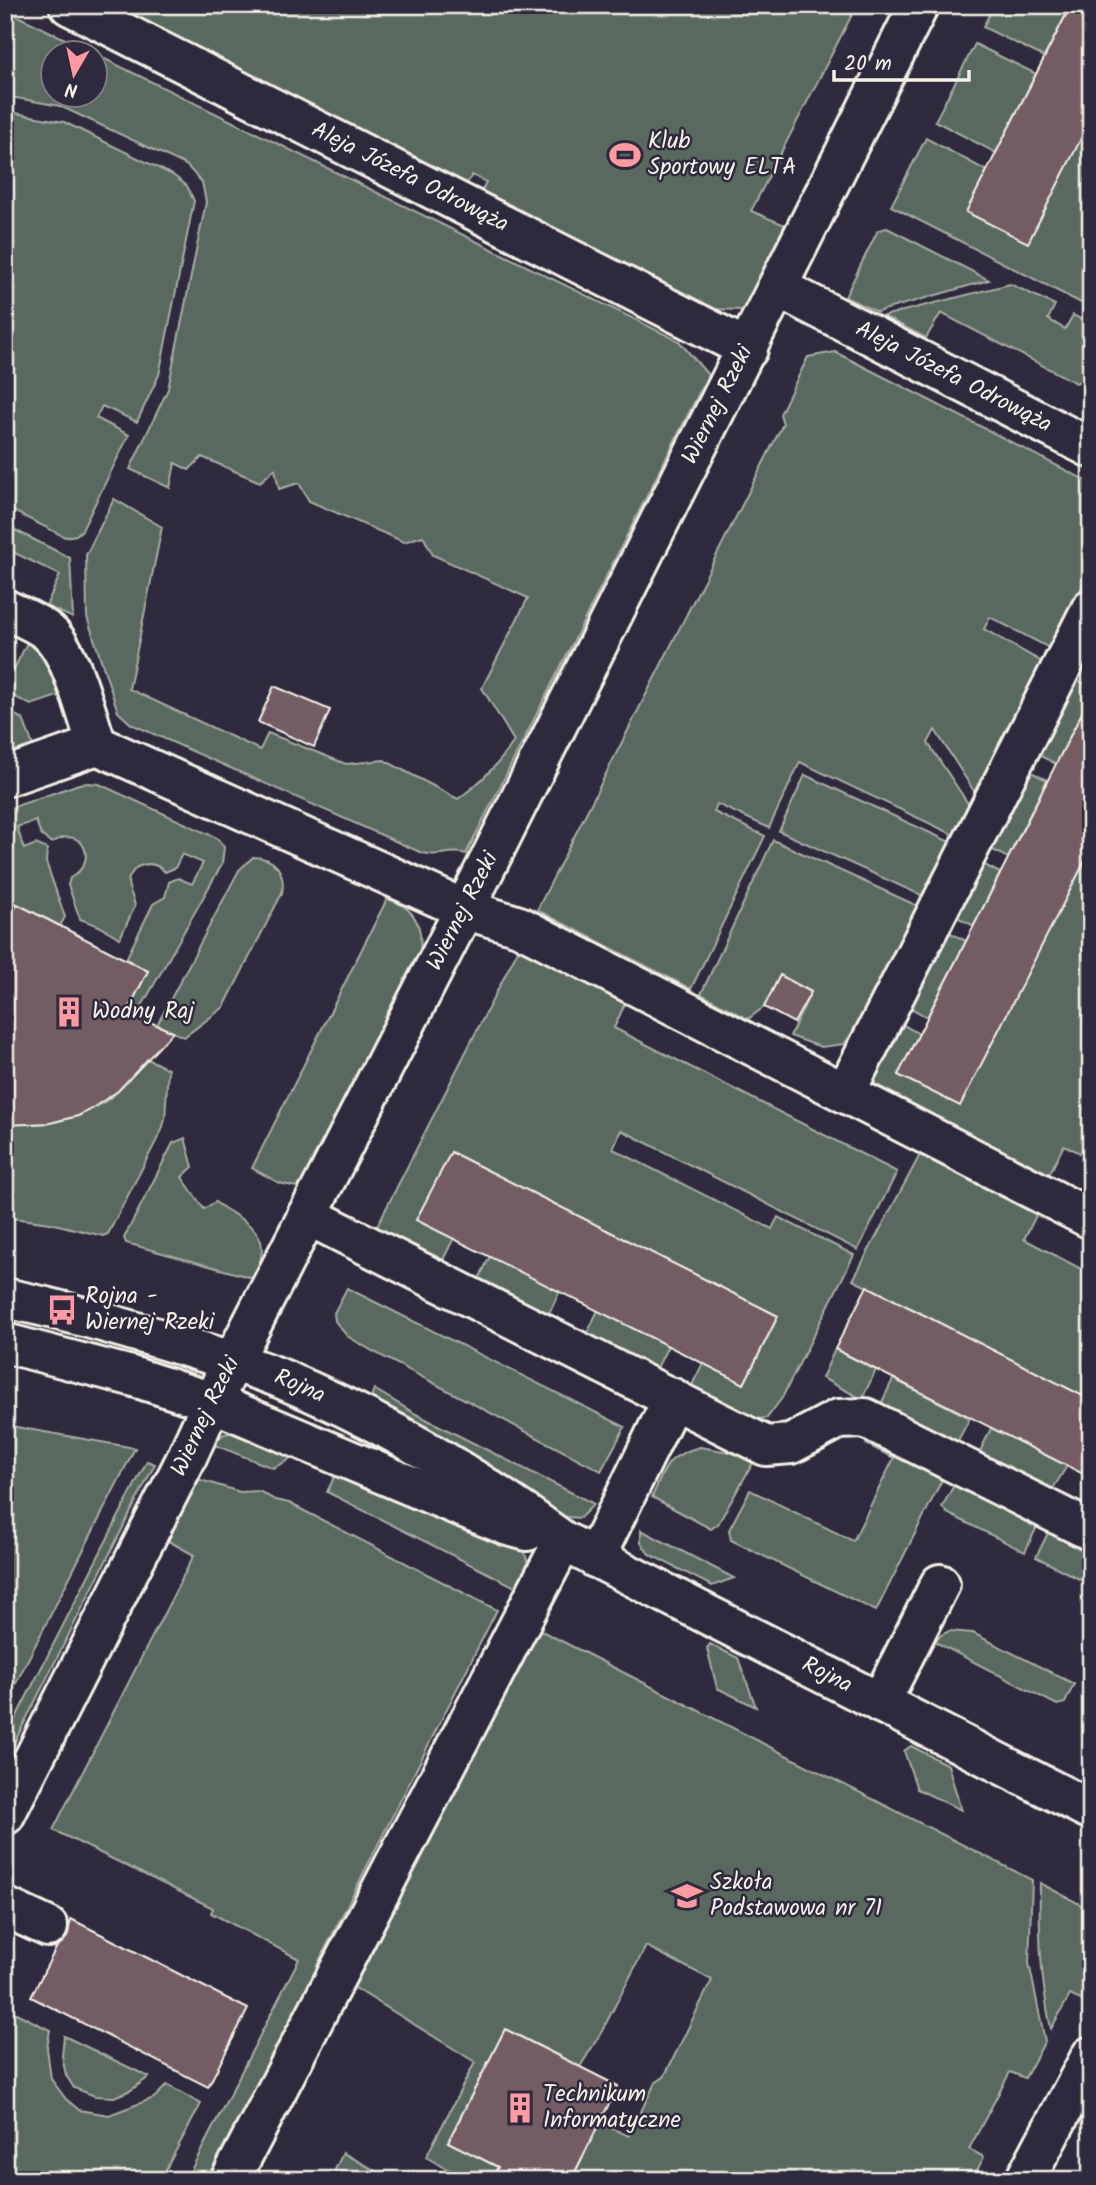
<svg xmlns="http://www.w3.org/2000/svg" width="1096" height="2185" font-family="Kalam,sans-serif">
<style>
.green{fill:#5a6960;stroke:#a7ada4;stroke-width:2}
.building{fill:#735b64;stroke:#f4f1e8;stroke-width:2}
.lines{fill:none;stroke-linecap:round;stroke-linejoin:round}
.minor-casing{stroke:#f4f1e8;stroke-width:44}
.minor{stroke:#2f2a3d;stroke-width:38}
.labels{text-anchor:middle;dominant-baseline:central;stroke-width:5;stroke-linejoin:round;paint-order:stroke}
.poi-label{font-size:23px;fill:#f4f1e8;stroke:#2f2a3d;text-anchor:start}
.street-label{font-size:23px;fill:#f4f1e8;stroke:#2f2a3d}
</style>
<rect width="100%" height="100%" fill="#2f2a3d"/>
<filter id="ink" filterUnits="userSpaceOnUse"><feTurbulence type="fractalNoise" baseFrequency=".0143" numOctaves="2"/><feDisplacementMap in="SourceGraphic" scale="14" xChannelSelector="R" yChannelSelector="G"/><feConvolveMatrix kernelMatrix="1 2 1 2 8 2 1 2 1" color-interpolation-filters="sRGB"/></filter>
<g filter="url(#ink)">
<!-- green -->
<g class="green">
<path d="M112 5H857L751 211 785 225 743 310 706 309 480 194 486 182 472 175 466 185Z"/>
<path d="M994 5H1071L1044 57 983 27Z"/>
<path d="M5 10 92 52H52V94H94L95 54 679 341 708 375 466 854C449 849 440 858 422 853L131 724 118 712 87 617 86 555 114 499 162 527 129 689 260 750 268 733 346 764 384 760 458 799C481 782 499 765 514 741L482 688 528 598 433 555 423 536 404 542 309 501 299 483 279 489 275 469 260 482 202 457 189 470 175 463 170 488 130 469 168 389 206 202 202 182 186 165 60 106 5 96Z"/>
<path d="M975 44 1036 74 996 153 935 121Z"/>
<path d="M5 111 64 122 173 175 187 186 194 201 159 375 137 422 102 406 96 418 129 435 82 530 76 535 65 537 5 507Z"/>
<path d="M1091 119V308L891 206 926 138 987 171 967 212Z"/>
<path d="M887 228 989 280 877 312 845 297 878 230Z"/>
<path d="M1010 284 1055 305 1048 319 1065 329 1073 315 1091 324V361L1082 380 1076 383 941 313 926 338 883 316Z"/>
<path d="M835 352 1091 483V568L1051 649 990 617 984 629 1042 662 977 796 935 730 928 743 969 805 956 836 800 762 769 828 717 804 714 812 765 836 691 989 537 910 783 424 780 414 808 357Z"/>
<path d="M5 525 70 558 73 618 46 606 60 575 15 553 5 571Z"/>
<path d="M28 641 46 656 61 695 31 705 5 692V665L14 669Z"/>
<path d="M1073 678 1091 687V695L1056 764 1035 753Z"/>
<path d="M5 710 23 719 34 748 5 758Z"/>
<path d="M1027 770 1047 780 1008 858 987 847Z"/>
<path d="M805 775 952 843 925 897 779 831Z"/>
<path d="M89 783 99 784 217 838 224 847 222 864 137 1015 128 1010 148 971 126 959 153 904 165 897 169 882 178 878 192 884 203 863 182 854 175 868 165 872C157 863 148 862 137 867 120 884 132 888 135 906L120 938 99 926 80 919 68 885 70 878C102 860 80 823 52 843L41 835 36 821 17 827 24 849 36 844 47 849 46 862 65 917 60 926 5 898V810L79 784Z"/>
<path d="M773 840 920 907 863 1019 844 1044 821 1047 790 1036 811 992 780 976 764 1007 748 1019 701 994Z"/>
<path d="M1091 849V1151L1088 1157 1064 1145 1049 1175 875 1084 874 1073 898 1022 919 1034 898 1075Z"/>
<path d="M253 857C275 857 286 872 282 893L224 1007 184 1037 157 1025 239 870Z"/>
<path d="M979 862 1000 873 974 926 953 915Z"/>
<path d="M387 899C413 906 423 924 420 950L302 1182 296 1187 279 1183 252 1168Z"/>
<path d="M945 930 966 941 927 1017 906 1005Z"/>
<path d="M521 944 628 997 614 1028 897 1172 858 1250 621 1130 613 1149 772 1229 778 1217 854 1255 782 1398 767 1418 745 1421 688 1393 703 1363 744 1384 778 1316 451 1152 417 1219 454 1238 440 1266 374 1232Z"/>
<path d="M146 1058 168 1069 165 1119 162 1130 108 1234 103 1236 50 1223 5 1217V1123C45 1128 88 1119 118 1091 128 1082 137 1069 146 1058Z"/>
<path d="M185 1138 193 1167 182 1177 204 1209 215 1202C247 1225 278 1231 253 1278L126 1243 124 1238 173 1143Z"/>
<path d="M922 1151 1040 1208 1024 1239 1091 1274V1400L853 1280Z"/>
<path d="M490 1256 560 1291 546 1320 476 1285Z"/>
<path d="M347 1288 625 1427 601 1471 374 1352 347 1336 335 1321 334 1313Z"/>
<path d="M598 1310 668 1346 654 1374 584 1340Z"/>
<path d="M835 1349 876 1370 862 1399 822 1378Z"/>
<path d="M893 1379 970 1418 955 1446 880 1406Z"/>
<path d="M374 1389 416 1414 594 1504 580 1518 566 1517 368 1405Z"/>
<path d="M5 1425 135 1448 5 1705Z"/>
<path d="M991 1428 1067 1466 1051 1492 978 1456Z"/>
<path d="M243 1431 297 1451 287 1461 273 1468 212 1444 224 1434Z"/>
<path d="M873 1431 947 1470 876 1611 731 1540 729 1530 750 1490 853 1541 894 1458 866 1444Z"/>
<path d="M700 1447 735 1453 753 1463 718 1524 711 1529 652 1497C666 1466 666 1456 700 1447Z"/>
<path d="M147 1461 155 1464 5 1761V1739Z"/>
<path d="M338 1469 524 1549 528 1565 521 1590 327 1492Z"/>
<path d="M960 1474 1042 1516 1025 1552 947 1513 942 1507Z"/>
<path d="M194 1478 240 1492 259 1491 275 1500 289 1503 497 1610 316 1967 323 1971 219 2180H186L299 1959 211 1913 213 1908 53 1830 194 1555 163 1538Z"/>
<path d="M1051 1527 1091 1541V1585L1036 1557Z"/>
<path d="M641 1530 734 1578 712 1586 649 1554 641 1543Z"/>
<path d="M528 1624 1032 1880 1029 1963 1045 2041 1025 2078 1010 2072 969 2149 984 2157 974 2176 980 2180H571L600 2123 629 2136 655 2083 664 2077 712 1980 646 1946 602 2031 580 2067 505 2029 448 2141 498 2167 491 2180H467L426 2157 475 2062 352 1986Z"/>
<path d="M949 1631 973 1633 1074 1684 1065 1703 1057 1705 935 1642 941 1635Z"/>
<path d="M710 1644 738 1658 756 1707 717 1688 707 1648Z"/>
<path d="M911 1746 948 1765 961 1810 917 1789 904 1751Z"/>
<path d="M1040 1883 1091 1910V2005L1070 1995 1051 2029C1040 1977 1039 1937 1040 1883Z"/>
<path d="M8 2009 50 2030 47 2048 51 2079 66 2099 79 2110 109 2115 154 2098 167 2085 201 2104 160 2180H5V2010Z"/>
<path d="M64 2036 149 2077 131 2090 114 2097 95 2096 74 2088 66 2075 62 2056Z"/>
<path d="M343 2153 393 2180H340L332 2176Z"/>
</g>
<!-- building -->
<g class="building">
<path d="M1071 5H1091V119L1028 243 966 212Z"/>
<path d="M274 686 330 710 314 747 258 722Z"/>
<path d="M1091 695V849L960 1106 898 1075Z"/>
<path d="M17 904 148 971 127 1012 173 1032 118 1091 88 1111 78 1116 50 1123 5 1125V929Z"/>
<path d="M780 975 811 992 794 1023 764 1007Z"/>
<path d="M451 1152 778 1316 744 1384 416 1220Z"/>
<path d="M867 1286 1091 1400V1478L835 1349Z"/>
<path d="M71 1919 248 2009 208 2087 31 1997 57 1946 67 1937Z"/>
<path d="M505 2029 618 2086 571 2180H491L498 2167 448 2142Z"/>
</g>
<g class="lines">
<!-- minor casing -->
<g class="minor-casing">
<g id="minor">
<path id="s1" d="M69 5 748 349"/>
<path id="s2" d="M779 288 1091 448"/>
<path d="M5 609C19 616 36 622 48 632 72 652 86 715 97 745"/>
<path d="M5 777 97 745 464 909 519 926 1091 1219"/>
<path d="M845 1093 1091 609"/>
<path d="M307 1215 766 1446 791 1444 838 1419 865 1418 1091 1531"/>
<path id="s3" d="M5 1298C65 1310 122 1327 180 1345 214 1356 249 1365 282 1379 382 1421 476 1476 563 1541L1091 1810"/>
<path d="M5 1343 131 1376 212 1402 447 1501 508 1526 527 1531"/>
<path d="M595 1558 673 1398"/>
<path d="M880 1703 940 1584"/>
<path id="s4" d="M5 1815 185 1461 212 1402 486 867 919 5"/>
<path d="M5 1907 48 1927"/>
<path d="M230 2180 563 1541"/>
<path d="M1025 2180 1091 2056"/>
</g>
</g>
<!-- minor -->
<use href="#minor" class="minor"/>
</g>
</g>
<!-- icons -->
<defs>
<g id="stadium-bare" transform="scale(2.415)"><path d="M0-5a6.5 5 0 1 0 0 10a6.5 5 0 1 0 0-10ZM-3.5-1.8h7v3.6h-7Z" fill="#ff9aa2" stroke="#2f2a3d" stroke-width="2.5" paint-order="stroke"/></g>
<g id="building-bare" transform="scale(2.415)"><path d="M-4-6H4V6H1V3H-1V6H-4ZM-2.5-4.3h1.7v1.8h-1.7ZM.8-4.3h1.7v1.8H.8ZM-2.5-1h1.7V.8h-1.7ZM.8-1h1.7V.8H.8Z" fill="#ff9aa2" stroke="#2f2a3d" stroke-width="2.5" paint-order="stroke"/></g>
<g id="bus-bare" transform="scale(2.415)"><path d="M-5-6H5V4H4V6H2V4H-2V6H-4V4H-5ZM-3.5-4V0h7V-4ZM-3.5 1.2v1.5H-2V1.2ZM2 1.2v1.5H3.5V1.2Z" fill="#ff9aa2" stroke="#2f2a3d" stroke-width="2.5" paint-order="stroke"/></g>
<g id="school-bare" transform="scale(2.415)"><path d="M0-5L7-2L0 1L-7-2ZM-4 1L0 2.5L4 1V4Q0 6-4 4Z" fill="#ff9aa2" stroke="#2f2a3d" stroke-width="2.5" paint-order="stroke"/></g>
</defs>
<g fill-rule="evenodd">
<use href="#stadium-bare" x="625" y="155"/>
<use href="#building-bare" x="69" y="1012"/>
<use href="#bus-bare" x="62" y="1310"/>
<use href="#school-bare" x="687" y="1896"/>
<use href="#building-bare" x="520" y="2108"/>
</g>
<g class="labels">
<!-- poi labels -->
<g class="poi-label">
<text x="648" y="142">Klub<tspan x="648" dy="26">Sportowy ELTA</tspan></text>
<text x="92" y="1012">Wodny Raj</text>
<text x="85" y="1297">Rojna -<tspan x="85" dy="26">Wiernej Rzeki</tspan></text>
<text x="710" y="1883">Szkoła<tspan x="710" dy="26">Podstawowa nr 71</tspan></text>
<text x="543" y="2095">Technikum<tspan x="543" dy="26">Informatyczne</tspan></text>
</g>
<!-- street labels -->
<g class="street-label">
<text stroke="none"><textPath href="#s1" startOffset="382">Aleja Józefa Odrowąża</textPath></text>
<text stroke="none"><textPath href="#s2" startOffset="196">Aleja Józefa Odrowąża</textPath></text>
<text stroke="none"><textPath href="#s4" startOffset="1580">Wiernej Rzeki</textPath></text>
<text stroke="none"><textPath href="#s4" startOffset="1013">Wiernej Rzeki</textPath></text>
<text stroke="none"><textPath href="#s3" startOffset="308">Rojna</textPath></text>
<text stroke="none"><textPath href="#s4" startOffset="446">Wiernej Rzeki</textPath></text>
<text stroke="none"><textPath href="#s3" startOffset="910">Rojna</textPath></text>
</g>
</g>
<!-- margin -->
<rect width="1096" height="2185" fill="none" stroke="#2f2a3d" stroke-width="28"/>
<rect x="14" y="14" width="1068" height="2157" fill="none" stroke="#f4f1e8" stroke-width="2.5" filter="url(#ink)"/>
<!-- north arrow -->
<g transform="translate(74 74) rotate(189)"><circle r="33" fill="#2f2a3d" stroke="#7e7a81" stroke-width="2"/>
<path d="M0-5L12 26L0 18L-12 26Z" fill="#ff9aa2"/>
<text y="-10" font-size="19" font-weight="bold" text-anchor="middle" fill="#f4f1e8">N</text>
</g>
<!-- scale -->
<path d="M834 70v10h135v-10" fill="none" stroke="#f4f1e8" stroke-width="3.5"/>
<text x="844" y="70" font-size="21" fill="#f4f1e8" stroke="#2f2a3d" stroke-width="5" paint-order="stroke">20 m</text>
</svg>
